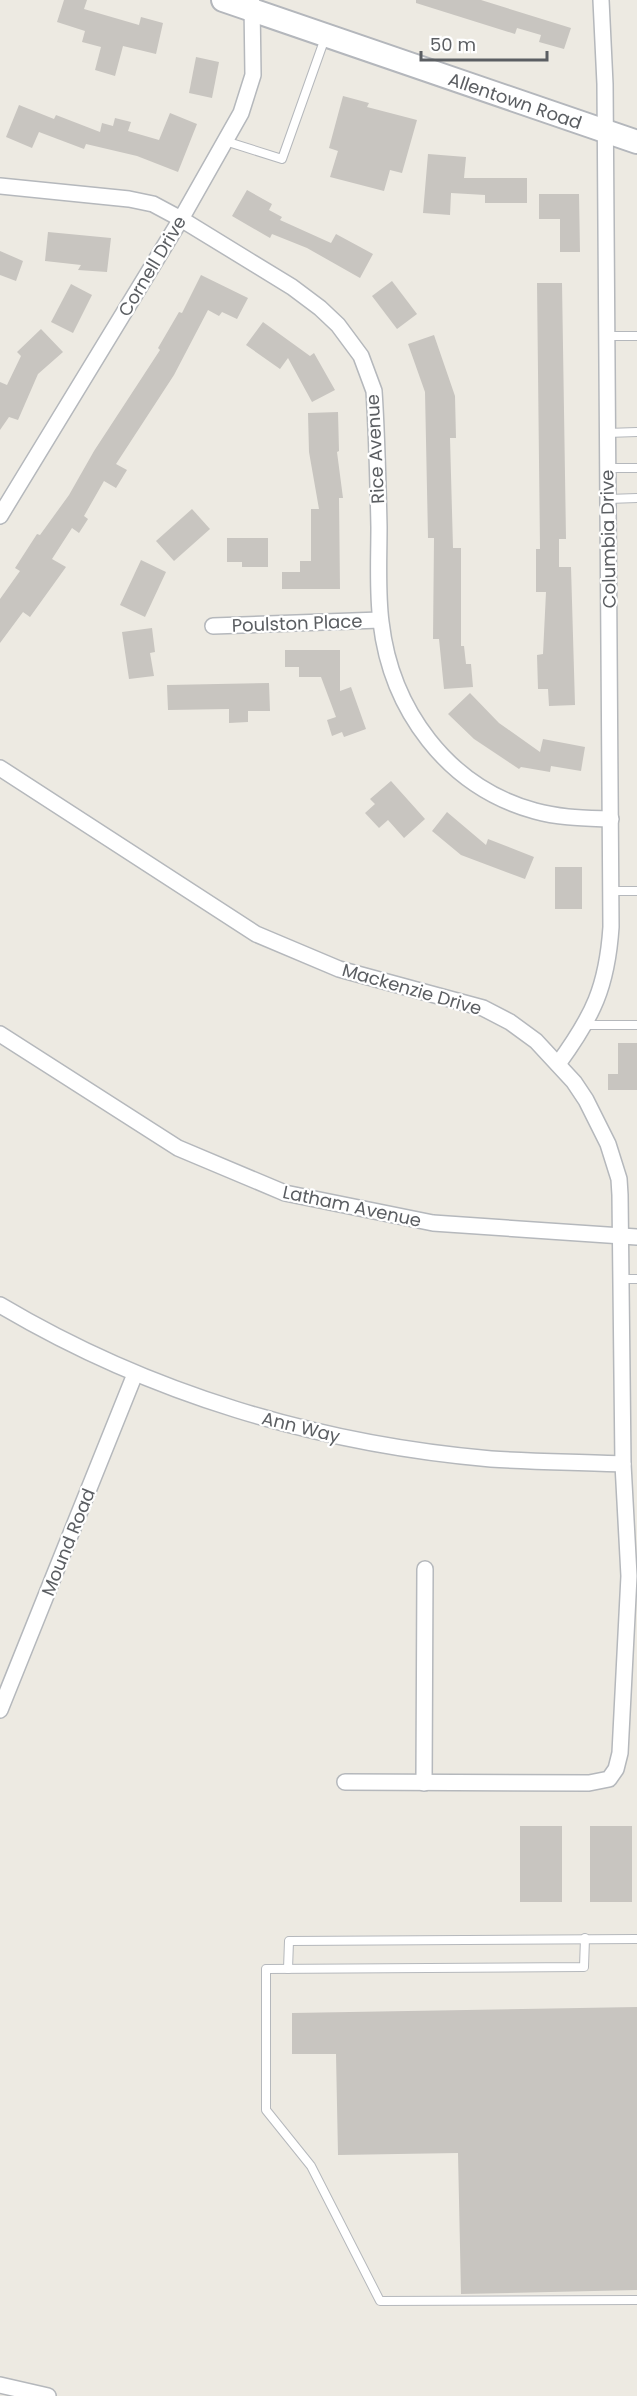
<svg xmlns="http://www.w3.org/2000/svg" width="637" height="2396" font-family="Poppins,sans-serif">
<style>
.building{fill:#c8c5c0}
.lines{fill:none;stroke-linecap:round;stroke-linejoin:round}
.lane-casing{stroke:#b5b8bc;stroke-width:10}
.street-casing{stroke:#b5b8bc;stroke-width:18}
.secondary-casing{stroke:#b4b7bc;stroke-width:26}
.lane{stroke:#fff;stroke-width:8}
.street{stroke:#fff;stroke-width:15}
.secondary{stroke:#fff;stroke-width:22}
.labels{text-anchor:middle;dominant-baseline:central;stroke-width:4.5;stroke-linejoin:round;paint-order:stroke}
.street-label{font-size:18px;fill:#5b5e62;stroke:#fff}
</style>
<rect width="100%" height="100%" fill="#edeae2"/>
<!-- building -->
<g class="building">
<path d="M64 0H87L84 9 139 25 141 17 163 23 156 54 123 46 115 76 95 70 101 47 82 42 85 31 57 22Z"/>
<path d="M416 0H481L571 28 564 49 539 42 541 35 517 28 515 34 416 3Z"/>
<path d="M196 57 219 62 212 98 189 93Z"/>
<path d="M343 96 369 103 367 107 417 120 402 173 390 170 384 191 330 177 338 151 329 148Z"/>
<path d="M19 105 54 119 56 115 100 132 102 123 113 126 115 118 131 122 128 131 159 140 170 113 197 124 178 172 137 156 86 144 84 149 39 132 32 148 6 137Z"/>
<path d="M428 154 466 157 464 178H527V203H485V195L451 193 450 215 423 213Z"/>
<path d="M247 190 272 204 269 210 282 217 280 220 331 243 336 234 373 254 360 278 307 248 272 234 270 238 232 216Z"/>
<path d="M539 194H579L580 252H560V219H539Z"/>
<path d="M48 232 111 238 107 272 78 270 81 265 45 261Z"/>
<path d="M0 251 23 261 16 281 0 275Z"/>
<path d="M201 275 248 298 237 319 222 312 219 316 208 310 174 375 116 464 127 470 116 488 104 481 84 516 88 519 79 533 72 528 52 559 66 567 30 617 23 612 0 643V599L20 571 15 568 37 534 40 535 69 495 94 451 160 350 158 348 179 312 182 313Z"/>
<path d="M392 281 417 314 397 329 372 296Z"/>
<path d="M537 283H562L566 539H559V567H571L575 705 549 706 548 689H538L537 655 543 654 546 592H536V549H540Z"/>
<path d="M71 284 92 295 73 333 51 322Z"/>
<path d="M263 322 310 356 314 353 335 390 312 402 288 358 280 369 246 345Z"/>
<path d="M41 329 63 352 38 374 18 420 9 417 0 430V382L7 385 21 356 17 352Z"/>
<path d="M434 335 455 396 456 438H450L453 548H461V646H464L466 664H471L473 687 444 689 439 639H433L434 538H428L425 392 408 344Z"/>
<path d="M338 412 339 451 337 452 343 498H339L340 589H282V572H300V561H311V509H319L309 452 308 413Z"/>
<path d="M192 509 210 529 174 561 156 541Z"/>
<path d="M227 538H268V567H242V562H227Z"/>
<path d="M141 560 166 572 145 617 120 605Z"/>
<path d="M152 628 155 652 150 653 154 676 129 679 122 632Z"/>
<path d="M285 650H340V691L351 687 366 729 344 737 342 732 332 736 327 720 336 717 321 677H299V667H285Z"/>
<path d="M269 683 270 711H248V722L229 723V709L168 710 167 685Z"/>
<path d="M470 693 499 723 540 752 543 739 585 747 581 771 551 766 550 772 521 767 519 769 474 739 448 714Z"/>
<path d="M391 781 425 819 404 838 388 820 379 828 365 813 375 804 370 799Z"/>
<path d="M447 812 486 845 488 839 534 857 525 879 461 855 432 831Z"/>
<rect x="555" y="867" width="27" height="42"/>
<path d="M618 1043H637V1090H608V1074H618Z"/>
<rect x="520" y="1826" width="42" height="76"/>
<rect x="590" y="1826" width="42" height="76"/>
<path d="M637 2007V2290L461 2294 458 2153 338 2155 336 2054H292V2013Z"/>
</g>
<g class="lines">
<!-- lane casing -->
<g class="lane-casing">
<g id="lane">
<path d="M225 141 282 159 325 38"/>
<path d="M607 336H637"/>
<path d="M607 433 637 432"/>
<path d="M608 468H637"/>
<path d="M608 499 637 498"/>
<path d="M611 891H637"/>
<path d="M583 1025H637"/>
<path d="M623 1279H637"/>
<path d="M585 1938 584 1967 266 1969V2110L311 2166 380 2301 637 2300"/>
<path d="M288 1969 289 1941 637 1939"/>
</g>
</g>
<!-- street casing -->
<g class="street-casing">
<g id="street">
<path d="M0 186 129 199 153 204 181 219 292 287 320 308 338 325 361 356 374 391C377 436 378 481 379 527 379 558 377 591 381 622 391 709 447 787 535 811 560 818 585 818 611 819"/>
<path d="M0 516 181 219 241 113 253 75 252 3"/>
<path d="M213 626 380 620"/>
<path d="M0 768 256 934 339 969 483 1008 510 1022 536 1041 574 1082 586 1100 608 1144 619 1179 620 1195 623 1464 629 1576 620 1753 616 1769 609 1779 589 1783 345 1782"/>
<path d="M0 1034 178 1148 285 1193 433 1223 637 1237"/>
<path d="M558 1064C593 1016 607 987 611 927L605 84 601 0"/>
<path d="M0 1305C150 1394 318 1444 491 1459 535 1462 580 1462 623 1464"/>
<path d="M0 1710 135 1374"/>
<path d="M424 1783 425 1569"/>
<path d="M0 2385 48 2396"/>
</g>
</g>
<!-- secondary casing -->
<g class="secondary-casing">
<g id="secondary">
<path id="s1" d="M223 0 637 142"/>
</g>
</g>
<!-- lane -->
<use href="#lane" class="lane"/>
<!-- street -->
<use href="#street" class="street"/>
<!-- secondary -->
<use href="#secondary" class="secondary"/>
</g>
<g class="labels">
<!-- street labels -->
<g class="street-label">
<text stroke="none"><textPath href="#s1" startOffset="309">Allentown Road</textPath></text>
<text transform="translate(152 266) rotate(-59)">Cornell Drive</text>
<text transform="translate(375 449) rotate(-93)">Rice Avenue</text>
<text transform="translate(608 539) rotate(-91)">Columbia Drive</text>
<text transform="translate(297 623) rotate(-2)">Poulston Place</text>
<text transform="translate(412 989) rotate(16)">Mackenzie Drive</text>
<text transform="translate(352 1206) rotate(12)">Latham Avenue</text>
<text transform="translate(301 1427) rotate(14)">Ann Way</text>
<text transform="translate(68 1542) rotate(-68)">Mound Road</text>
</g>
</g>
<!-- scale -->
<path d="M421 51v9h126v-9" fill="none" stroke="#5b5e62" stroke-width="3"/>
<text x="430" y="51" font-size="18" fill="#5b5e62" stroke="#ffffff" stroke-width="4.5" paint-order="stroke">50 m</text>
</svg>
